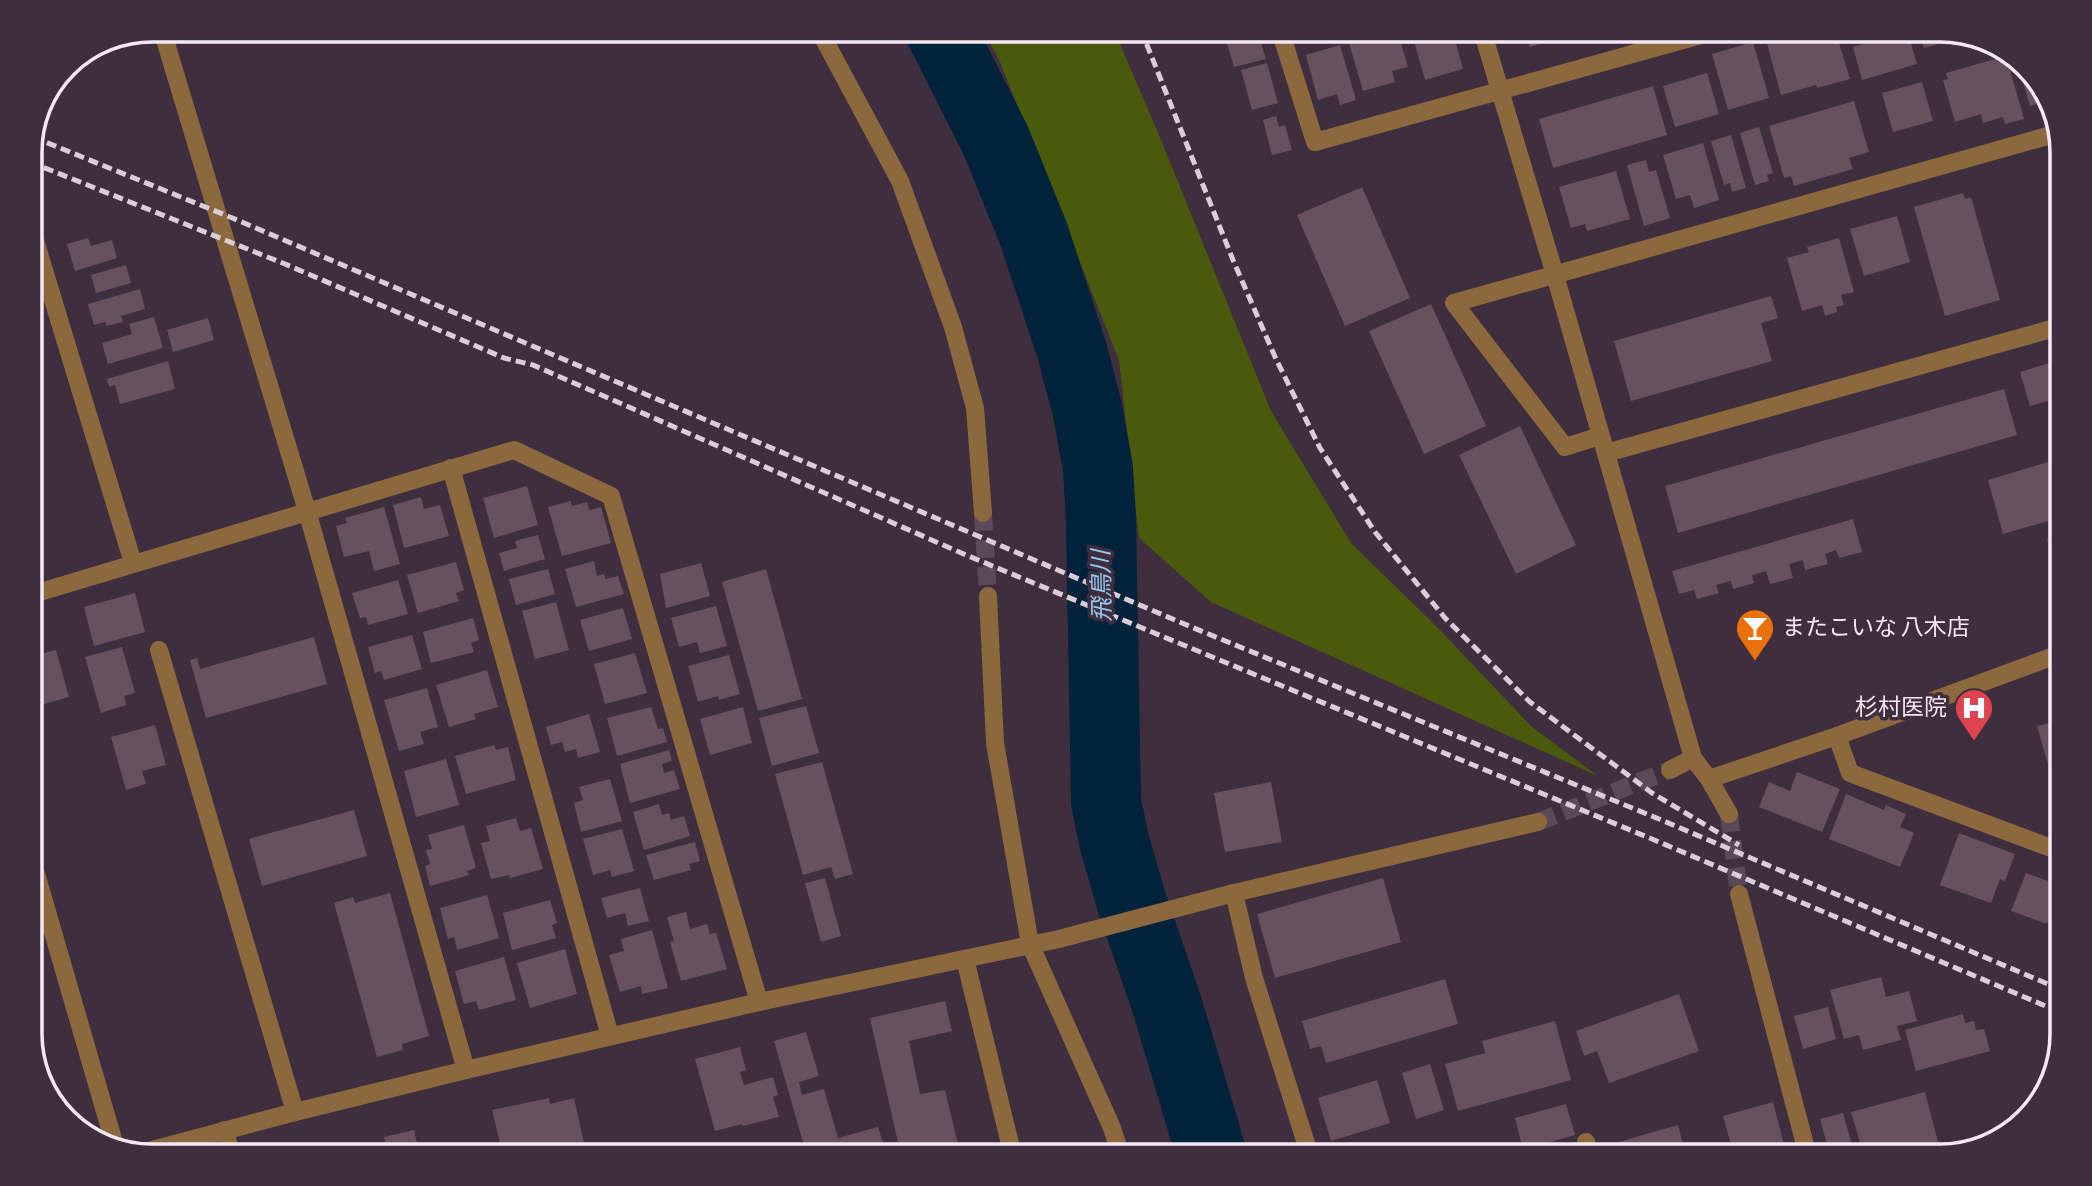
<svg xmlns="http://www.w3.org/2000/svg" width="2092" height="1186" font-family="'Sofia Sans Condensed','Noto Sans JP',sans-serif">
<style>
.green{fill:#4b590c}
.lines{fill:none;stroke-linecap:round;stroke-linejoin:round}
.river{stroke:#00223b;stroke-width:70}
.building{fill:#67515e}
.minor-tunnel{stroke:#5a4a59;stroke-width:18;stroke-dasharray:18 9;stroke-linecap:butt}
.service{stroke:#8b683d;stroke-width:18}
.minor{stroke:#8b683d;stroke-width:18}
.rail{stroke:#d9cdd8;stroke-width:5;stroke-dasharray:10 5;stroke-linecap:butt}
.labels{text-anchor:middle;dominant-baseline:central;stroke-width:7;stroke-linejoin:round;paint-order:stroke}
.poi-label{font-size:23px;fill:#f4e9f3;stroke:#3f2e3e;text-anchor:start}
.water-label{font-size:24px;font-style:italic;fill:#96caf5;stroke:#3f2e3e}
.rim{fill:none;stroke:#f4e9f3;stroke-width:3.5}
</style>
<rect width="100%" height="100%" fill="#3f2e3e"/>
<!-- green -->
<path class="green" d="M982 30H1114L1159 135 1271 411 1351 543 1440 630 1532 727 1598 776 1211 602 1139 538 1119 360 998 57Z"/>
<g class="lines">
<!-- river -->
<path class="river" d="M940 30 996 141 1034 235 1072 351 1087 408 1098 468 1101 520 1106 802 1114 841 1131 900 1167 1005 1212 1156"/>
</g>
<!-- building -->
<g class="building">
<path d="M1236 30H1257L1266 59 1234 67 1224 33Z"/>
<path d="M1394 30H1397L1408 67 1392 71 1395 82 1363 91 1349 43Z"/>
<path d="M1411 30H1452L1463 69 1425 80Z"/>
<path d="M1526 30H1588L1530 47Z"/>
<path d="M1801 30H1835L1850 79 1817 88 1816 85 1781 95 1766 40Z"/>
<path d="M1877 30H1907L1917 64 1862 80 1853 47 1879 39Z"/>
<path d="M1919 30H1940L1978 40 1965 44 1962 37 1924 48Z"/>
<path d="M1753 42 1769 98 1728 110 1712 54Z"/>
<path d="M1340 45 1356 100 1340 105 1337 94 1318 100 1306 55Z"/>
<path d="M2006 56 2024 119 2005 124 2003 117 1983 123 1981 114 1955 122 1943 80 1948 79 1946 73Z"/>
<path d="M2017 62 2042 85 2047 101 2030 106Z"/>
<path d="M1267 63 1278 103 1252 110 1241 70Z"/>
<path d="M1707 73 1719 114 1675 127 1663 86Z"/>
<path d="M1922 82 1933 121 1893 132 1882 93Z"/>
<path d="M1653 86 1667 135 1553 168 1539 119Z"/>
<path d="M1854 101 1869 152 1849 158 1853 169 1794 186 1791 176 1784 178 1769 126Z"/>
<path d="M1276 116 1279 127 1285 125 1292 150 1272 155 1263 120Z"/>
<path d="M1759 127 1773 173 1767 175 1769 181 1755 185 1740 133Z"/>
<path d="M1731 135 1746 188 1732 192 1730 183 1724 185 1711 141Z"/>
<path d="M1703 143 1719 200 1694 208 1690 195 1676 199 1663 155Z"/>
<path d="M1646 160 1649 172 1656 170 1670 218 1644 226 1627 165Z"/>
<path d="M1616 171 1630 219 1587 231 1585 224 1571 228 1559 187Z"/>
<path d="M1362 187 1410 298 1345 326 1297 215Z"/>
<path d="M1963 193 1965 199 1971 197 2000 300 1945 316 1914 207Z"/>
<path d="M1897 216 1910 262 1864 276 1850 229Z"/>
<path d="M88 238 91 246 112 240 117 258 75 271 67 244Z"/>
<path d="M1839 238 1854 292 1841 295 1844 305 1836 307 1837 312 1825 316 1822 305 1802 311 1787 258 1809 252 1807 247Z"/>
<path d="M126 265 131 283 96 293 91 275Z"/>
<path d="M140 289 145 309 121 316 123 322 107 326 105 322 94 325 88 304Z"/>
<path d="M1771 296 1778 318 1761 323 1772 361 1631 401 1614 341Z"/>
<path d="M1431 304 1486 426 1424 454 1369 331Z"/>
<path d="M154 317 163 348 108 364 102 343 132 334 129 324Z"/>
<path d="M208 318 214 340 173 352 167 330Z"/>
<path d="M2062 345V397L2030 406 2020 372 2056 361 2052 348Z"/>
<path d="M168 361 175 389 120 404 115 385 109 387 107 379Z"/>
<path d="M30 374 37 395 30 397Z"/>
<path d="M2004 389 2017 435 1678 533 1665 486Z"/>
<path d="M1520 426 1576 545 1516 574 1459 455Z"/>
<path d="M2048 462 2062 517 2003 534 1988 480Z"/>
<path d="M527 486 538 525 494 538 483 498Z"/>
<path d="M421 497 424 509 440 505 449 536 404 548 393 505Z"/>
<path d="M571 501 572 506 587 502 589 510 601 507 611 543 562 556 548 507Z"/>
<path d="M384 507 400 564 374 571 369 551 344 557 336 526 347 523 345 518Z"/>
<path d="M1853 519 1862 552 1839 558 1836 550 1825 554 1828 564 1805 570 1803 560 1789 564 1793 578 1770 584 1766 571 1752 575 1754 583 1733 589 1731 581 1716 585 1719 593 1697 599 1694 590 1679 594 1672 571Z"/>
<path d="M538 535 545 559 504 571 499 553 517 548 515 541Z"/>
<path d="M2062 535V591H2061L2047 539Z"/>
<path d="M594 561 597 576 604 574 605 579 618 576 624 594 576 607 565 569Z"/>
<path d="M456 562 464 590 456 593 459 601 418 613 407 575Z"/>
<path d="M701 563 710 596 666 608 660 574Z"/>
<path d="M548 569 555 594 516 605 509 579Z"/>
<path d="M766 569 802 699 758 711 722 582Z"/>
<path d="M398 580 408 614 368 625 366 617 360 618 352 593Z"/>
<path d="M135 593 145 632 94 646 84 607Z"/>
<path d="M556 602 569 650 535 659 522 611Z"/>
<path d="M716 606 727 646 700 653 697 642 679 647 671 618Z"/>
<path d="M623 608 632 639 589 651 580 620Z"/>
<path d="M473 618 479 640 471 643 474 652 431 663 423 632Z"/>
<path d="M412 635 422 669 384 680 381 671 375 673 368 647Z"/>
<path d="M314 637 327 684 206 718 190 660 197 658 200 669Z"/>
<path d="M122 647 135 693 124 696 126 705 101 713 85 657Z"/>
<path d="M56 650 69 697 30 708V657Z"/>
<path d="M635 653 647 693 605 704 594 664Z"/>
<path d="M729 655 740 694 719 700 718 696 698 702 688 666Z"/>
<path d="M487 670 498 707 474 714 476 719 449 727 436 685Z"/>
<path d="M427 688 438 727 420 732 424 744 399 751 384 700Z"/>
<path d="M806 706 819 753 772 766 759 718Z"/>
<path d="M651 707 658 729 663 728 667 742 617 756 607 718Z"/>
<path d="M743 707 752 743 710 755 700 719Z"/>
<path d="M589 714 600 752 578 758 576 749 565 752 562 742 551 745 546 727Z"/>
<path d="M2061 720 2062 725 2061 810 2037 726Z"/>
<path d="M155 725 166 765 142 771 146 784 126 790 111 737Z"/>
<path d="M494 745 496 750 508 747 516 780 466 794 455 756Z"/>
<path d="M669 750 672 761 662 764 664 773 674 770 680 789 630 803 620 764Z"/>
<path d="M446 759 459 805 416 817 404 771Z"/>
<path d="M822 762 853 874 835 879 831 867 803 875 775 774Z"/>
<path d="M1797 772 1840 789 1822 832 1759 807 1769 782 1790 791Z"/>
<path d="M610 779 622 821 581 832 574 803 583 800 579 787Z"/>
<path d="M1271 782 1282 842 1225 852 1214 793Z"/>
<path d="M1846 794 1884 810 1886 805 1906 814 1900 827 1914 833 1900 867 1829 839Z"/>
<path d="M659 804 662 815 669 813 671 820 684 816 690 836 644 850 633 812Z"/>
<path d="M354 810 367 856 262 886 249 839Z"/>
<path d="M516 818 520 831 531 828 543 869 510 878 509 875 491 879 481 843 490 841 486 826Z"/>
<path d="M464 825 476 868 467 871 469 875 430 886 425 866 430 864 426 850 432 849 428 835Z"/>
<path d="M622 829 634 871 612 877 610 870 593 875 583 839Z"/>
<path d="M1959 833 2015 854 2005 881 2000 879 1991 903 1940 885Z"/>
<path d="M695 842 700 861 689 864 691 870 654 880 646 855Z"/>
<path d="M2026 873 2062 886V922L2049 918 2047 924 2011 911Z"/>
<path d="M825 878 841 936 821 942 805 883Z"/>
<path d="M1383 878 1401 942 1275 978 1257 914Z"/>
<path d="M640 888 649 921 628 926 625 913 607 918 601 898Z"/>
<path d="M390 893 429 1036 402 1044 403 1050 377 1057 334 903 353 897 355 903Z"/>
<path d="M487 895 499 938 457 950 454 937 448 939 440 908Z"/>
<path d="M550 900 557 923 552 925 556 938 512 950 503 913Z"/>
<path d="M686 912 690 929 707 924 710 934 716 933 727 969 681 981 670 942 674 941 667 917Z"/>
<path d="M2052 929 2062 932V946L2048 941Z"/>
<path d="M652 930 668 988 642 994 641 986 620 992 609 955 624 951 621 939Z"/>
<path d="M565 949 577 994 530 1008 517 963Z"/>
<path d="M504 957 516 1000 479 1010 476 1001 464 1004 455 971Z"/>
<path d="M1881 977 1886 997 1909 991 1917 1021 1897 1026 1901 1040 1863 1050 1859 1035 1844 1039 1830 990Z"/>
<path d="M1445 979 1458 1024 1326 1063 1321 1046 1310 1049 1302 1021Z"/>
<path d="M1679 994 1699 1051 1609 1083 1597 1051 1584 1056 1576 1031Z"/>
<path d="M945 1001 952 1031 909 1041 920 1094 945 1090 959 1148 924 1156H901L870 1018Z"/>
<path d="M1828 1007 1836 1039 1803 1049 1794 1016Z"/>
<path d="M1963 1014 1965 1023 1974 1021 1976 1030 1984 1029 1990 1051 1916 1071 1905 1030Z"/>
<path d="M1555 1021 1571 1080 1458 1111 1445 1064 1485 1053 1482 1041Z"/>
<path d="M806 1032 819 1076 799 1082 802 1095 824 1089 838 1138 878 1127 887 1156H807L774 1041Z"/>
<path d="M740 1047 746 1070 740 1072 744 1085 773 1077 778 1095 773 1097 779 1117 743 1126 742 1124 715 1131 695 1059Z"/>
<path d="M1430 1064 1444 1110 1416 1119 1402 1073Z"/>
<path d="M1377 1080 1390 1123 1331 1141 1318 1098Z"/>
<path d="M1925 1092 1940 1149 1912 1156H1906L1905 1152 1890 1156H1864L1851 1112Z"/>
<path d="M549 1098 550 1104 574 1098 587 1156H559L557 1150 531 1156H503L492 1110Z"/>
<path d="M1773 1102 1787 1156H1734L1723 1116Z"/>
<path d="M1566 1104 1575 1135 1523 1150 1515 1118Z"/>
<path d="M1843 1113 1855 1156H1830L1820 1119Z"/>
<path d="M1678 1125 1686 1156H1619L1615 1143Z"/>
<path d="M414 1130 420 1156H388L384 1137Z"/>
<path d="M790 1143 793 1156H764L763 1150Z"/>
<path d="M628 1146 630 1156H596L595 1154Z"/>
<path d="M332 1149 334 1156H310V1155Z"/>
</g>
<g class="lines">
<!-- minor-tunnel -->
<g class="minor-tunnel">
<path d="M983 513 988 596"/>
<path d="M1729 814 1739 894"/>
<path d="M1538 822 1670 770"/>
</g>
<!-- service -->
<g class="service">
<path d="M819 30 900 181 953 327 975 408 983 513"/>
<path d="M988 596 995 743 1030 944"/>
</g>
<!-- minor -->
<g class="minor">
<path d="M162 30 307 511 466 1070"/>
<path d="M1280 30 1315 142 1719 30"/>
<path d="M1482 30 1555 275 1693 758 1709 779 1729 814"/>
<path d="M30 224 133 563"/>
<path d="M1600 436 1565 447 1454 303 2058 133"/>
<path d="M1606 453 2062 326"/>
<path d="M451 468 610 1036"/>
<path d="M30 595 514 450 611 496 759 1002"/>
<path d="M159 650 295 1112"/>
<path d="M1837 736 1850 773 2062 852"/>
<path d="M1670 770 1693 758"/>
<path d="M1709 779 1837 736 2062 653"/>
<path d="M30 853 115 1146"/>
<path d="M1234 893 1254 978 1310 1156"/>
<path d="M1739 894 1808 1156"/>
<path d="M1030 944 1112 1128 1121 1156"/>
<path d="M965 959 1013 1156"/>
<path d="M224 1130 232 1156"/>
<path d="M1586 1142 1589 1156"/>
<path d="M141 1153 295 1112 466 1070 759 1002 1059 939 1234 893 1538 822"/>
</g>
<!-- rail -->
<g class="rail">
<path d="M1141 30 1233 260 1276 359 1320 448 1375 532 1445 618 1530 702 1652 793 1739 845"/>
<path d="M33 137 230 217 1189 626 1659 819 2062 990"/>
<path d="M30 162 285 264 504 358 533 365 966 555 1652 839 2062 1013"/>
</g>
</g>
<!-- icons -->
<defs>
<g id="bar-pin" transform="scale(2.0125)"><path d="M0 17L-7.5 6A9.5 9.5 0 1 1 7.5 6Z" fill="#e8710a" stroke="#3f2e3e"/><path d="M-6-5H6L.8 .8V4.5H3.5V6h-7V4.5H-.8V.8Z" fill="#fff"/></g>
<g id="hospital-pin" transform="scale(2.0125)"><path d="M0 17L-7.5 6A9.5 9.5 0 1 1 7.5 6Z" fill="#e0444e" stroke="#3f2e3e"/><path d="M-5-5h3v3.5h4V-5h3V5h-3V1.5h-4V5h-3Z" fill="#fff"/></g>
</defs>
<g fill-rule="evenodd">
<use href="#bar-pin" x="1755" y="628"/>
<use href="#hospital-pin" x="1974" y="708"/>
</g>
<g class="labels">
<!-- poi labels -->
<g class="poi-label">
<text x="1782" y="628">またこいな 八木店</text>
<text x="1947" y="708" text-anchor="end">杉村医院</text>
</g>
<!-- water labels -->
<g class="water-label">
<text transform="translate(1102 586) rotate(-91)">飛鳥川</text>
</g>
</g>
<!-- crop -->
<path d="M0 0H2092V1186H0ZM152 42H1940A110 110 0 0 1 2050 152V1034A110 110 0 0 1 1940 1144H152A110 110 0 0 1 42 1034V152A110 110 0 0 1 152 42Z" fill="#3f2e3e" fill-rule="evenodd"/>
<path class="rim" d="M152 42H1940A110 110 0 0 1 2050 152V1034A110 110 0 0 1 1940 1144H152A110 110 0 0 1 42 1034V152A110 110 0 0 1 152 42Z"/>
</svg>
